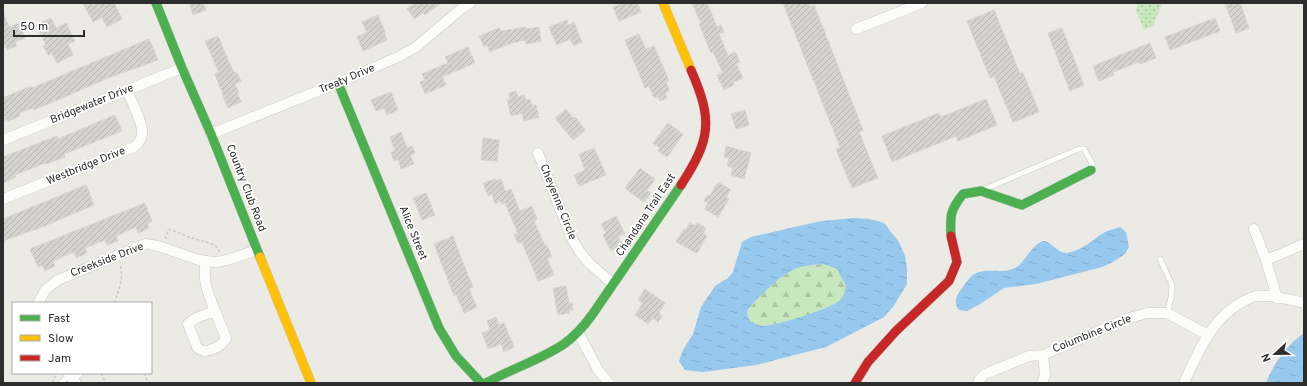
<svg xmlns="http://www.w3.org/2000/svg" width="1307" height="386" font-family="Overpass,sans-serif">
<style>
.forest{fill:url(#forest-firs)}
.park{fill:url(#park-dots)}
.water{fill:url(#water-ripples);fill-rule:evenodd}
.building{fill:url(#building-hatch);stroke:#d6d5d0}
.lines{fill:none;stroke-linecap:round;stroke-linejoin:round}
.lane-casing{stroke:#c9c8c8;stroke-width:6}
.street-casing{stroke:#c9c8c8;stroke-width:11}
.fast-casing{stroke:#c9c8c8;stroke-width:10}
.slow-casing{stroke:#c9c8c8;stroke-width:10}
.jam-casing{stroke:#c9c8c8;stroke-width:10}
.path{stroke:#cacac9;stroke-width:1.5;stroke-dasharray:3 2;stroke-linecap:butt}
.lane{stroke:#fcfcfb;stroke-width:5}
.street{stroke:#fcfcfb;stroke-width:10}
.fast{stroke:#4caf50;stroke-width:9}
.slow{stroke:#ffc107;stroke-width:9}
.jam{stroke:#c62828;stroke-width:9}
.labels{text-anchor:middle;dominant-baseline:central;stroke-width:3.5;stroke-linejoin:round;paint-order:stroke}
.street-label{font-size:11px;fill:#2d2d2d;stroke:#fff}
</style>
<defs>
<pattern id="forest-firs" width="22" height="20" patternUnits="userSpaceOnUse"><rect width="22" height="20" fill="#c7e8bc"/><path d="M5 1l3.5 6h-7zM16 11l3.5 6h-7z" fill="#abc7a2"/></pattern>
<pattern id="park-dots" width="8" height="8" patternUnits="userSpaceOnUse"><rect width="8" height="8" fill="#c7e8bc"/><path d="M2 2h.1M6 6h.1" fill="none" stroke="#abc7a2" stroke-width="1.8" stroke-linecap="round"/></pattern>
<pattern id="water-ripples" width="26" height="14" patternUnits="userSpaceOnUse"><rect width="26" height="14" fill="#97c8ee"/><path d="M2 4q2-2 4 0t4 0M15 11q2-2 4 0t4 0" fill="none" stroke="#82accc"/></pattern>
<pattern id="building-hatch" width="6" height="6" patternUnits="userSpaceOnUse"><rect width="6" height="6" fill="#d4d3cf"/><path d="M-1 1l2-2M0 6l6-6M5 7l2-2" fill="none" stroke="#b6b5b2"/></pattern>
</defs>
<rect width="100%" height="100%" fill="#eceae4"/>
<!-- forest -->
<path class="forest" d="M823 264 837 269 846 286C845 290 844 296 840 300 831 309 775 326 762 326 758 325 754 323 750 321 749 319 747 316 747 313 749 305 782 275 789 272 800 266 811 265 823 264Z"/>
<!-- park -->
<path class="park" d="M1138 3H1162L1153 26 1144 30 1136 11Z"/>
<!-- water -->
<g class="water">
<path d="M854 218 869 219 884 223 899 242 905 256 907 268V284L893 307 884 317 826 347 756 365 703 372 685 370 679 361 683 350 693 334 701 307 715 286 728 278 733 272 742 242 751 237 821 221ZM823 264 837 269 846 286C845 290 844 296 840 300 831 309 775 326 762 326 758 325 754 323 750 321 749 318 747 315 747 312 749 305 782 275 789 272 800 266 811 265 823 264Z"/>
<path d="M1120 227 1126 232 1129 247 1125 254 1113 262 1102 267 1036 284 1004 288 980 304 967 311 959 310C954 303 955 298 960 291 963 287 966 282 969 279 981 264 1000 276 1015 268 1026 262 1031 245 1043 241 1050 240 1058 254 1067 253 1083 251 1092 239 1105 232 1109 230 1115 229 1120 227Z"/>
<path d="M1304 333V383H1266C1273 364 1287 345 1304 333Z"/>
</g>
<!-- building -->
<g class="building">
<path d="M83 3H114L122 19 107 27 102 17 93 22Z"/>
<path d="M189 3H203L206 10 193 15Z"/>
<path d="M415 3H441L425 15 423 13 415 19 407 9Z"/>
<path d="M624 3H637L641 12 619 21 613 7Z"/>
<path d="M692 3H707L717 27 721 25 724 32 719 34 728 56 735 52 740 62 736 63 743 78 733 82 734 85 724 90 717 75 723 73 713 52 711 53 699 24H701Z"/>
<path d="M783 3H808L810 7 814 5 863 130 859 132 878 178 852 188 836 149 840 147Z"/>
<path d="M1225 3H1240L1249 28 1236 33Z"/>
<path d="M994 10 1020 74 1023 73 1039 112 1013 122 994 76 990 78 967 21Z"/>
<path d="M3 12 9 27 19 23 25 38 15 42 17 46 7 50 5 45 3 46Z"/>
<path d="M378 15 385 32 384 33 387 40 363 51 357 37 367 32 362 22Z"/>
<path d="M51 18 56 28 66 23 75 41 68 44 73 55 57 63 52 53 48 55 43 46 46 45 36 25Z"/>
<path d="M1215 18 1220 31 1170 50 1165 37Z"/>
<path d="M567 20 568 25 574 22 582 42 574 46 570 39 557 45 549 27Z"/>
<path d="M526 27V29L539 27 541 41 526 44 525 40 512 43 490 52 487 45 484 47 479 36 499 28 501 31Z"/>
<path d="M1062 28 1084 85 1070 91 1048 33Z"/>
<path d="M639 34 646 49 654 46 669 81 666 82 670 91 665 93 667 98 660 101 658 97 654 98 649 86 645 88 625 40Z"/>
<path d="M218 36 231 67 235 73H237L241 81 235 84 239 93H237L241 102 228 108 215 74 219 72 205 41Z"/>
<path d="M149 39 158 60 108 78 34 110 33 108 19 113 20 116 8 121 7 119 3 121V98L31 86 32 88Z"/>
<path d="M1150 43 1156 58 1140 64 1139 62 1113 72 1114 75 1099 81 1093 66Z"/>
<path d="M468 47 475 63 442 77 446 85 425 94 420 82 425 80 422 74 448 63 445 57Z"/>
<path d="M516 91 518 97 524 95 526 100 530 99 532 106 536 105 539 117 524 121 522 113 511 116 507 100 510 99 509 93Z"/>
<path d="M391 92 398 110 387 115 385 108 376 111 371 100Z"/>
<path d="M986 99 997 125 958 141 956 136 892 162 882 136 939 113 941 117Z"/>
<path d="M566 109 573 118 575 117 585 130 573 140 555 118Z"/>
<path d="M745 110 749 125 736 129 731 114Z"/>
<path d="M115 115 122 131 64 154 65 157 46 164 45 163 15 175 16 177 3 183V157L57 136 58 139Z"/>
<path d="M668 123 683 134 667 157 658 151 660 148 653 143Z"/>
<path d="M401 132 407 148 412 146 415 153 410 155 414 164 401 169 398 159 394 161 391 152 395 151 390 137Z"/>
<path d="M483 138 499 140 497 161 481 160Z"/>
<path d="M726 146 751 153 744 179 731 175 733 167 727 166 729 158 724 157Z"/>
<path d="M594 148 606 175 579 186 574 175 585 170 579 154Z"/>
<path d="M640 168 655 179 647 190 651 193 644 202 625 188Z"/>
<path d="M495 179 496 181 501 179 505 191 511 189 520 211 532 206 537 219 534 221 545 246 547 245 552 257 547 258 554 275 538 281 522 242 518 243 514 235 518 233 505 203 502 204 501 201 495 204 492 194 488 196 483 183Z"/>
<path d="M718 182 731 190 726 197 729 199 718 217 705 209 708 203 704 201 708 195 710 196Z"/>
<path d="M86 185 94 205 42 227 3 241V219Z"/>
<path d="M426 193 435 215 422 220 413 198Z"/>
<path d="M145 203 152 221 147 224 149 228 138 233 136 227 116 236 118 241 107 245 105 240 85 248 87 253 76 258 74 252 59 258V259L53 261 55 266 45 271 42 265 38 267 30 249Z"/>
<path d="M616 216 625 234 618 237 622 245 611 251 603 235 606 233 601 224Z"/>
<path d="M690 223 695 226 697 223 706 228 703 233 707 236 697 253 676 242 684 229 686 230Z"/>
<path d="M453 236 461 258 473 287 469 289 477 307 464 313 456 294 454 296 434 244Z"/>
<path d="M566 286 569 303H572L573 310H569V313L558 315 553 288Z"/>
<path d="M645 289 665 303 659 313 662 316 658 322 653 318 648 324 635 315 643 303 638 300Z"/>
<path d="M496 317 499 325 504 323 514 347 504 352 501 344 488 349 482 333 490 330 487 321Z"/>
</g>
<g class="lines">
<!-- lane casing -->
<g class="lane-casing">
<g id="lane">
<path d="M985 189 1079 149H1084L1092 163 1091 169"/>
<path d="M1160 259 1172 285 1171 298 1167 313"/>
<path d="M74 380 81 373"/>
<path d="M61 383 69 375"/>
</g>
</g>
<!-- street casing -->
<g class="street-casing">
<g id="street">
<path d="M856 29 922 3"/>
<path d="M211 134 338 83 398 57 416 47 461 9 470 3"/>
<path d="M3 140 182 68"/>
<path d="M538 153 572 239 580 252 589 263 613 284"/>
<path d="M3 199 134 147C139 143 142 139 142 133 143 123 131 100 127 90"/>
<path d="M1254 229 1266 260 1277 298"/>
<path d="M1266 260 1304 244"/>
<path d="M206 261C202 281 208 293 215 311"/>
<path d="M38 303 46 289 58 280 145 244C169 245 190 262 215 262 229 261 243 254 257 250"/>
<path d="M215 311 226 338C222 347 204 356 197 347L188 324C196 316 205 315 215 311Z"/>
<path d="M578 332 598 370 609 383"/>
<path d="M68 373 76 383"/>
<path d="M978 383 979 380 985 374 1029 356 1043 355 1126 319 1147 313H1167L1208 335"/>
<path d="M1042 383 1045 375 1043 355"/>
<path d="M1184 383C1198 352 1212 317 1244 301 1248 299 1252 297 1256 296 1271 294 1289 300 1304 303"/>
</g>
</g>
<!-- fast casing -->
<g class="fast-casing">
<g id="fast">
<path d="M156 3 182 68 211 134 260 257"/>
<path d="M338 83 439 328 456 356 481 383"/>
<path d="M951 236C950 216 950 210 963 194L981 191 1022 205 1091 170"/>
<path d="M486 383C511 369 540 360 564 344 575 336 584 326 592 315L681 185"/>
</g>
</g>
<!-- slow casing -->
<g class="slow-casing">
<g id="slow">
<path d="M663 3 691 70"/>
<path d="M260 257 311 383"/>
</g>
</g>
<!-- jam casing -->
<g class="jam-casing">
<g id="jam">
<path d="M681 185C711 139 713 120 691 70"/>
<path d="M855 383 868 362 896 331 949 281 957 262 951 236"/>
</g>
</g>
<!-- path -->
<g class="path">
<path d="M165 239 169 229 186 236 215 245 220 252"/>
<path d="M114 303C119 290 124 278 120 264"/>
<path d="M101 373 106 383"/>
<path d="M144 373 148 383"/>
<path d="M52 383 57 373"/>
</g>
<!-- lane -->
<use href="#lane" class="lane"/>
<!-- street -->
<use href="#street" class="street"/>
<!-- fast -->
<use href="#fast" class="fast"/>
<!-- slow -->
<use href="#slow" class="slow"/>
<!-- jam -->
<use href="#jam" class="jam"/>
</g>
<g class="labels">
<!-- street labels -->
<g class="street-label">
<text transform="translate(347 79) rotate(-23)">Treaty Drive</text>
<text transform="translate(92 104) rotate(-22)">Bridgewater Drive</text>
<text transform="translate(86 166) rotate(-22)">Westbridge Drive</text>
<text transform="translate(246 188) rotate(69)">Country Club Road</text>
<text transform="translate(558 202) rotate(68)">Cheyenne Circle</text>
<text transform="translate(646 215) rotate(-56)">Chandana Trail East</text>
<text transform="translate(413 233) rotate(68)">Alice Street</text>
<text transform="translate(107 260) rotate(-21)">Creekside Drive</text>
<text transform="translate(1092 334) rotate(-22)">Columbine Circle</text>
</g>
</g>
<!-- border -->
<rect width="1307" height="386" fill="none" stroke="#2d2d2d" stroke-width="8"/>
<!-- legend -->
<rect x="12" y="302" width="140" height="72" fill="#ffffff" stroke="#ababab"/>
<rect x="20" y="315" width="20" height="6" fill="#4caf50" stroke="#ababab"/>
<text x="48" y="322" font-size="12" fill="#2d2d2d">Fast</text>
<rect x="20" y="335" width="20" height="6" fill="#ffc107" stroke="#ababab"/>
<text x="48" y="342" font-size="12" fill="#2d2d2d">Slow</text>
<rect x="20" y="355" width="20" height="6" fill="#c62828" stroke="#ababab"/>
<text x="48" y="362" font-size="12" fill="#2d2d2d">Jam</text>
<!-- north arrow -->
<g transform="translate(1275 354) rotate(248)" stroke="#ffffff" stroke-width="3" paint-order="stroke">
<path d="M0-3L7 15L0 10L-7 15Z" fill="#2d2d2d"/>
<text y="-6" font-size="11" font-weight="bold" text-anchor="middle" fill="#2d2d2d">N</text>
</g>
<!-- scale -->
<path d="M14 30v6h70v-6" fill="none" stroke="#2d2d2d" stroke-width="2"/>
<text x="20" y="30" font-size="12" fill="#2d2d2d" stroke="#ffffff" stroke-width="3" paint-order="stroke">50 m</text>
</svg>
